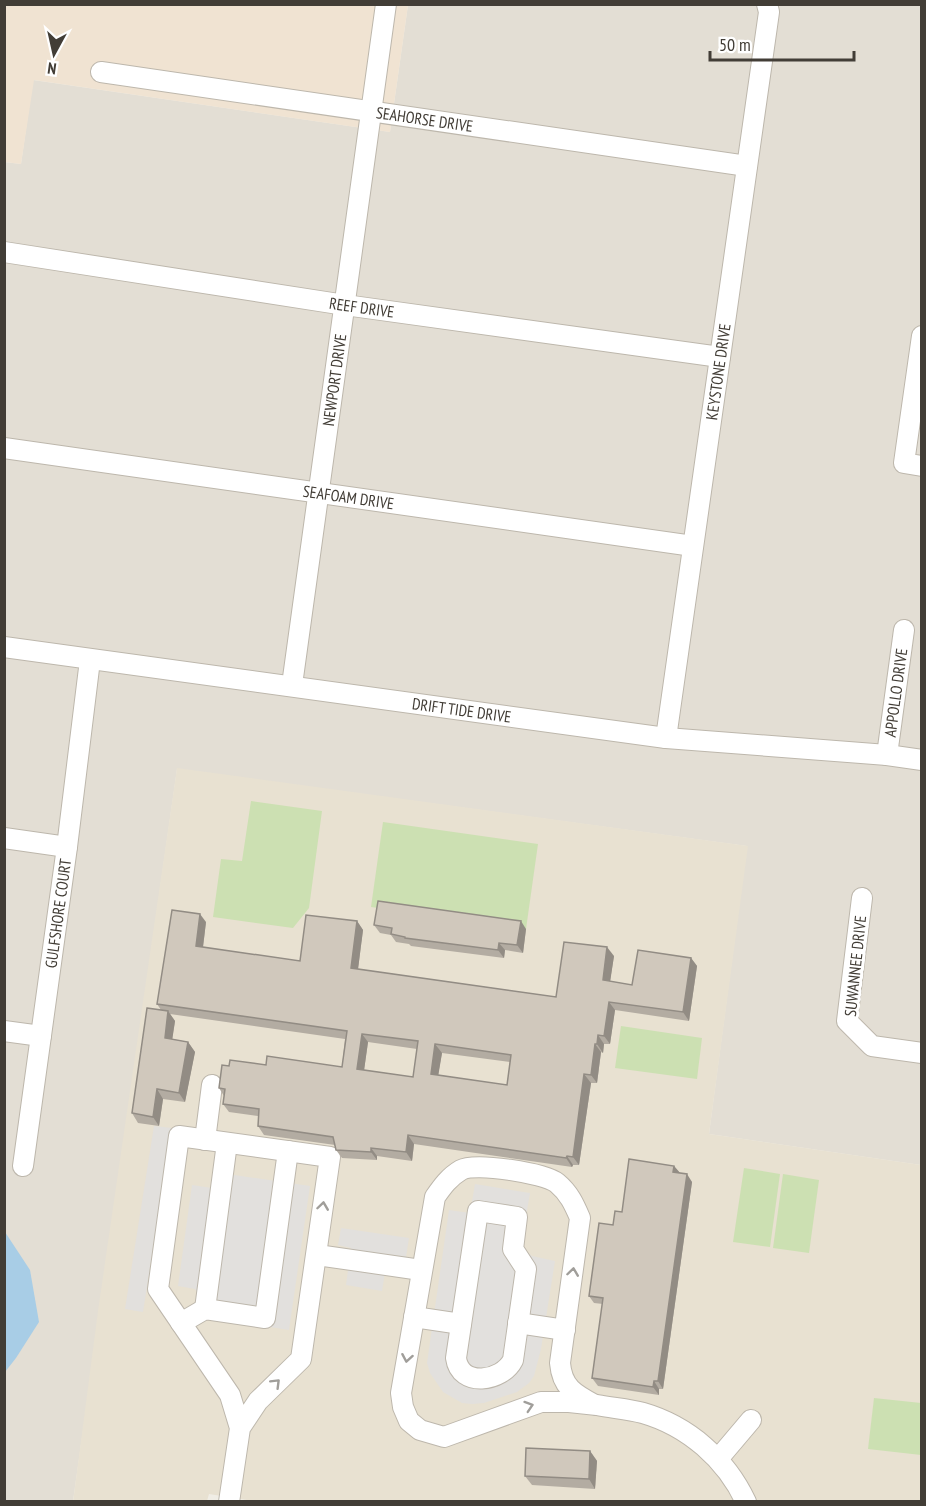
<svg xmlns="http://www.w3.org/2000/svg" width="926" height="1506" font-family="'PT Sans Narrow',sans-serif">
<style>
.residential{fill:#e3ded4}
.commercial{fill:#f0e3d2}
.education{fill:#e8e1d1}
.green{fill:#cce0b2}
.parking{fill:#e2e0dd}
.water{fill:#a8cde6}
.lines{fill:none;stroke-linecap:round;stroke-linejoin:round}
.minor-casing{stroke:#bdb7ac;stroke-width:22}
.minor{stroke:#fff;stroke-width:20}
.wall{fill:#b3aca2;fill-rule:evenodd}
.shaded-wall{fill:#928c84}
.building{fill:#d0c8bc;stroke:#928c84;stroke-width:1.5;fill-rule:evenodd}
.oneway{stroke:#a09e9a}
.labels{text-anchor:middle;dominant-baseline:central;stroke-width:6;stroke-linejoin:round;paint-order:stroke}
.street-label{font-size:16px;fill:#423d36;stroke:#fff}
</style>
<rect width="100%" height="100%" fill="#f0ede5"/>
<!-- residential -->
<path class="residential" d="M408 5H921V1165L709 1134 747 846 177 769 73 1501H5L4 162 21 164 33 80 390 132Z"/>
<!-- commercial -->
<path class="commercial" d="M4 5H408L390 132 34 80 21 164 5 162Z"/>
<!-- education -->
<path class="education" d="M177 768 748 846 709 1134 921 1165V1501L259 1502 209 1494 207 1501 73 1502 98 1311Z"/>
<!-- green -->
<g class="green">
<path d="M251 801 322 811 309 908 293 928 213 917 221 859 242 861Z"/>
<path d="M383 822 538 844 526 929 371 907Z"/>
<path d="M621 1026 702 1038 697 1079 615 1068Z"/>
<path d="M744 1168 780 1174 770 1247 733 1242Z"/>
<path d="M783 1174 819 1180 809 1253 773 1248Z"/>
<path d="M874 1398 921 1403V1455L868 1449Z"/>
</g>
<!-- parking -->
<g class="parking">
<path d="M154 1126 172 1128 143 1312 125 1309Z"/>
<path d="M214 1172 310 1186 289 1330 211 1318 195 1289 178 1286 192 1185 212 1188Z"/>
<path d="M475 1184 530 1193 522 1239 523 1246 528 1253 532 1256 555 1261 541 1349 534 1376 529 1383 517 1392 484 1403 472 1404 462 1403 443 1392 430 1373 427 1363 449 1210 470 1213Z"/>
<path d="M341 1228 409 1238 406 1257 388 1254 382 1291 346 1285 351 1248 338 1245Z"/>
</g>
<!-- water -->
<path class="water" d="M5 1232 30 1270 39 1322 16 1358 5 1372Z"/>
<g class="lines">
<!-- minor casing -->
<g class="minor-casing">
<g id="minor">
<path id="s1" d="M101 72 747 166"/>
<path id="s2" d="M4 252 345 305 720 357"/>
<path d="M922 336 904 463 922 466"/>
<path id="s3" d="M4 448 693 546"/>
<path id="s4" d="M4 647 666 738 887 755 922 760"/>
<path id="s5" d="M292 685 386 4"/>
<path id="s6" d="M666 738 769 12 767 4"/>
<path id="s7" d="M887 755 904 630"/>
<path d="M4 838 67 847"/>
<path d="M862 898 847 1021 872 1046 922 1053"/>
<path d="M4 1031 41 1036"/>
<path d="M205 1140 212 1085"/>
<path id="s8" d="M23 1166 67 847 90 660"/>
<path d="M478 1211 517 1217 513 1249 526 1269 513 1360C502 1382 460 1388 456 1358Z"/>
<path d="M317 1255 421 1270"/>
<path d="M205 1309 227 1143"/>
<path d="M414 1317 461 1324"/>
<path d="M181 1323 205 1309 265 1318 288 1151"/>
<path d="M518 1323 565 1330"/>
<path d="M597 1405 569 1402H541L444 1437 420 1430 409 1421 403 1407 401 1393 435 1197C442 1187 449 1177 461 1170 475 1162 544 1173 557 1183 569 1193 574 1204 580 1218L560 1363C562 1387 574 1394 595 1405H597C612 1408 628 1409 643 1413 688 1426 726 1459 746 1502"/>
<path d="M718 1459 751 1420"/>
<path d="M229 1502 240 1428 230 1395 158 1289 179 1136 330 1157 301 1359 258 1401 240 1428"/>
</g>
</g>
<!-- minor -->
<use href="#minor" class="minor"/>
</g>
<!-- wall -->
<g class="wall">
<path d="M357 921 363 930 358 969 556 997 614 956 610 981 632 985 691 958 697 966 689 1021 615 1010 610 1044H604L603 1053 601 1052 597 1083H591L579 1165H573L572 1167 414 1144 412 1161 377 1156V1160L342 1158 336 1150 335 1145 264 1135 258 1126V1116L229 1112 223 1104 224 1096 219 1088 229 1066 266 1065 342 1067 345 1039 170 1014 175 1021 172 1039 188 1042 195 1052 185 1102 163 1099 159 1126 138 1123 132 1113 161 1010 157 1004 206 922 203 947 300 961ZM368 1042 417 1049 413 1077 364 1070ZM442 1053 510 1062 507 1085 438 1075Z"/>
<path d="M374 925 526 929 523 953 505 950 504 958 411 946 409 944 396 942 391 935 380 933Z"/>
<path d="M674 1166 680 1173 692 1182 663 1389H659V1395L598 1386 592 1378 603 1304 594 1303 589 1296 622 1212Z"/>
<path d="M590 1451 597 1461 595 1489 532 1485 525 1476Z"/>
</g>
<!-- shaded-wall -->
<g class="shaded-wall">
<path d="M200 914 206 922 202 955 196 946Z"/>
<path d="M357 921 363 930 357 977 351 968Z"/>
<path d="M521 921 526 929 523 953 517 945Z"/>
<path d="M499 943 505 950 504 958 498 950Z"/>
<path d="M607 947 614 956 609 989 603 980Z"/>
<path d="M691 958 697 966 689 1021 683 1012Z"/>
<path d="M609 1002 615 1010 610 1044 604 1036Z"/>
<path d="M168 1011 175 1021 171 1048 165 1038Z"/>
<path d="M362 1034 368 1042 363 1078 357 1069Z"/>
<path d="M598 1035 604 1044 603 1053 597 1044Z"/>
<path d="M188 1042 195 1052 185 1102 179 1093Z"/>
<path d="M435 1044 442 1053 437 1083 431 1074Z"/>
<path d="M595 1044 601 1052 597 1083 591 1075Z"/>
<path d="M584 1074 591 1083 579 1165 573 1157Z"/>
<path d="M157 1089 163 1099 159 1126 153 1117Z"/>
<path d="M408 1135 414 1144 412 1161 406 1152Z"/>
<path d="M371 1148 377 1156V1160L371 1152Z"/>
<path d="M567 1156 573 1165 572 1167 566 1158Z"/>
<path d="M674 1166 680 1173 673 1172Z"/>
<path d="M687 1174 692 1182 663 1389 658 1381Z"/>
<path d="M654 1381 659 1389V1395L653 1387Z"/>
<path d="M590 1451 597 1461 595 1489 589 1479Z"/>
</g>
<!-- building -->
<g class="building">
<path d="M378 901 521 921 517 945 499 943 498 950 405 938V937L391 934 392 928 374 925Z"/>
<path d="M172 910 200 914 196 946 300 961 306 915 357 921 351 968 556 997 564 942 607 947 603 980 632 985 638 950 691 958 683 1012 609 1002 604 1036 598 1035 597 1044H595L591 1075 584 1074 573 1157 567 1156 566 1158 408 1135 406 1152 371 1148V1152L336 1150 333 1137 258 1126 259 1109 223 1104 225 1089 219 1088 222 1065 229 1066 230 1060 266 1065 267 1056 342 1067 347 1031 157 1004ZM362 1034 418 1041 413 1077 357 1069ZM435 1044 511 1055 507 1085 431 1074Z"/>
<path d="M147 1008 168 1011 165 1038 188 1042 179 1093 157 1089 153 1117 132 1113Z"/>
<path d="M629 1159 674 1166 673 1172 687 1174 658 1381H654L653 1387 592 1378 603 1298 589 1296 599 1223 613 1225 615 1211 622 1212Z"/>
<path d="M526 1448 590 1451 589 1479 525 1476Z"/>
</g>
<!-- one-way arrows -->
<defs><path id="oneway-chevron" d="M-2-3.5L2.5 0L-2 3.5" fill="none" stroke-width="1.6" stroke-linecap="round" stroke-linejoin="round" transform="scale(1.5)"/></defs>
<g class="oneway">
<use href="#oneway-chevron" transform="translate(323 1206) rotate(-82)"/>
<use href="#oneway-chevron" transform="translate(573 1272) rotate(-82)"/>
<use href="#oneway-chevron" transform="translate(407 1358) rotate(100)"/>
<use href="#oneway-chevron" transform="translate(276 1383) rotate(-45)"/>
<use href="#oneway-chevron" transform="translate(529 1406) rotate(-18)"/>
</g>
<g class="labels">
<!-- street labels -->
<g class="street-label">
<text stroke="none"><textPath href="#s1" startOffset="327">SEAHORSE DRIVE</textPath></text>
<text stroke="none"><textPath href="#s2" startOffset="362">REEF DRIVE</textPath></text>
<text stroke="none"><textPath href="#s6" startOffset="370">KEYSTONE DRIVE</textPath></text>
<text stroke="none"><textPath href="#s5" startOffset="308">NEWPORT DRIVE</textPath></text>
<text stroke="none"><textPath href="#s3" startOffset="348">SEAFOAM DRIVE</textPath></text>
<text stroke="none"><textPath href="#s7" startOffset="63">APPOLLO DRIVE</textPath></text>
<text stroke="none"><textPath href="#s4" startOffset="462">DRIFT TIDE DRIVE</textPath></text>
<text stroke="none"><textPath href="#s8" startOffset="255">GULFSHORE COURT</textPath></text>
<text transform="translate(855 966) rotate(-84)">SUWANNEE DRIVE</text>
</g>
</g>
<!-- border -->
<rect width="926" height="1506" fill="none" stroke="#423d36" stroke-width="12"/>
<!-- north arrow -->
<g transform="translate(54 54) rotate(188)" stroke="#ffffff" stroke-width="4.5" paint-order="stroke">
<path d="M0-4.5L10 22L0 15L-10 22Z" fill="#423d36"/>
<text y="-9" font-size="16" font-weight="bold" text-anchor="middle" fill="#423d36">N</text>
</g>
<!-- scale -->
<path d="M710 51v9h144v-9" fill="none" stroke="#423d36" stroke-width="3"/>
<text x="719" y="51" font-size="18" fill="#423d36" stroke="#ffffff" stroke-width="4.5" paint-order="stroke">50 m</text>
</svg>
